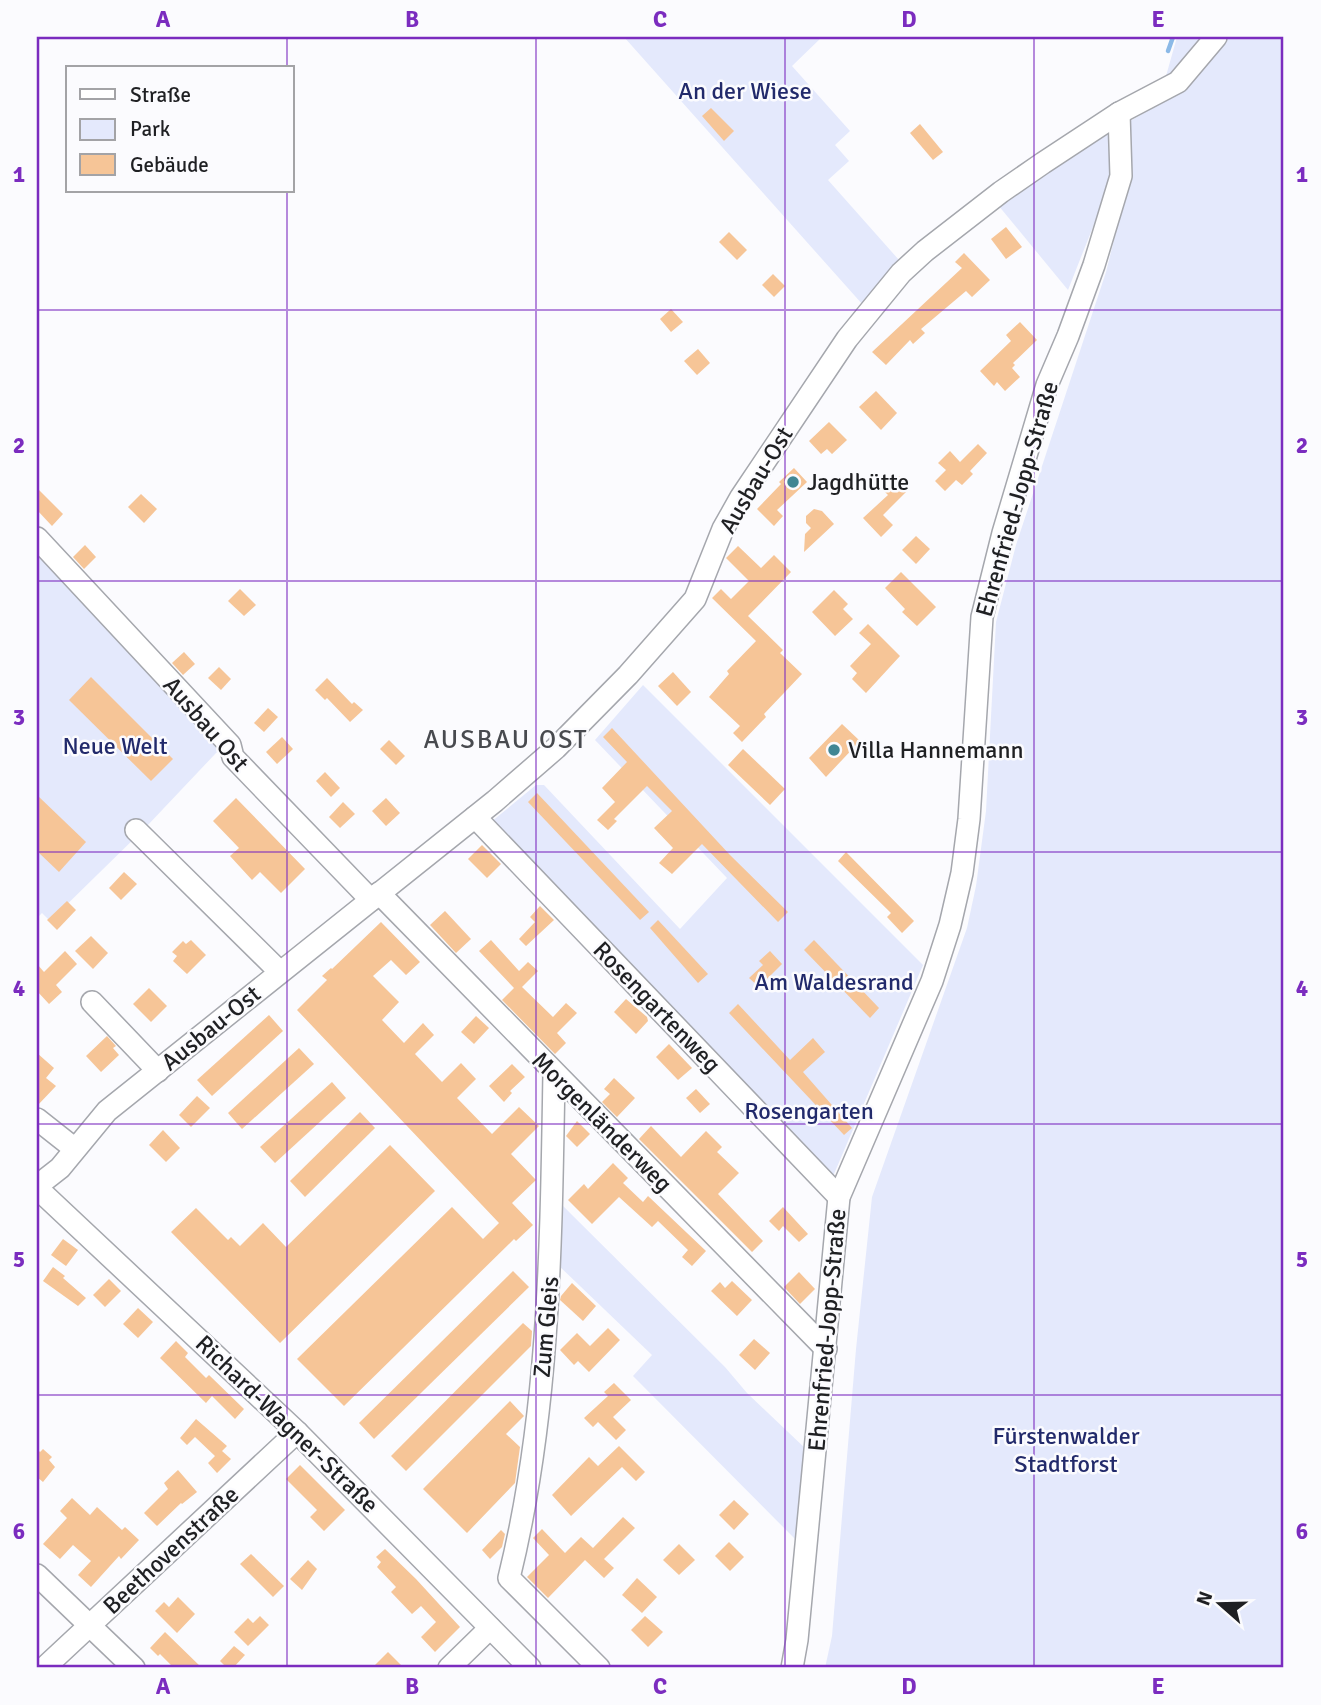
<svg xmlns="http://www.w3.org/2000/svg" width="1321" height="1705" font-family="Signika,sans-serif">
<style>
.green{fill:#e4e9fc}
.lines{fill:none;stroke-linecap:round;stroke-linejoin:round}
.stream{stroke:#8bb9e7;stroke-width:4.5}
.building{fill:#f6c597}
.minor-casing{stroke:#a5a7ad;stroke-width:24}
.minor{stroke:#fff;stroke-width:21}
.grid{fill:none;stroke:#7b2cbf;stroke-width:2;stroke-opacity:0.55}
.poi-dot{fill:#418693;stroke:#fbfbfe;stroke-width:2.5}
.labels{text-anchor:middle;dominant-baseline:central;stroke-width:5;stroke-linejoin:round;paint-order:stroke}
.park-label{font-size:24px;fill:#222a6b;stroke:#fbfbfe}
.street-label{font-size:24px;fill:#1f2023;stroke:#fbfbfe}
.poi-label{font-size:24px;fill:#1f2023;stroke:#fbfbfe;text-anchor:start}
.neighbourhood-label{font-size:26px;letter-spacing:2px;fill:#484a4f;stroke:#fbfbfe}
.neatline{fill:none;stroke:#7b2cbf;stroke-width:2.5}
.grid-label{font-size:23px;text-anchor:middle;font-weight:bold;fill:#7b2cbf}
</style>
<rect width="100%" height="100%" fill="#fbfbfe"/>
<!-- green -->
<g class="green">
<path d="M624 37H822L792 66 850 131 835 145 849 161 828 180 899 260 863 305Z"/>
<path d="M1177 37H1284V1668H825L832 1636 856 1349 872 1197 967 928 976 886 986 811 996 622 1016 545 1106 272 1129 180 1130 121 1170 98 1166 76Z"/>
<path d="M1111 128V168L1102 204 1068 290 998 205Z"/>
<path d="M37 553 226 746 216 753 146 827 50 921 42 913 37 918Z"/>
<path d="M643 685 923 965 831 1181 491 822 536 785H544L680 929 727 878 595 740Z"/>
<path d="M558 1201 725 1367 747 1393 807 1450 798 1542 633 1376 652 1355 556 1263Z"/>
</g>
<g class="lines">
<!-- stream -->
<path class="stream" d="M1168 51 1173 37"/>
</g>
<!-- building -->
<g class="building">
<path d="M711 108 734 131 724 141 702 116Z"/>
<path d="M920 124 943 152 933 160 910 133Z"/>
<path d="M1006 227 1022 247 1006 259 991 239Z"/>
<path d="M729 232 747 250 737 260 719 242Z"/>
<path d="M964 253 990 280 972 297 966 291 921 329 925 333 913 344 910 340 886 365 872 352 962 268 955 262Z"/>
<path d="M773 274 785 286 774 297 762 285Z"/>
<path d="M671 309 683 322 671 332 660 319Z"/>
<path d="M1020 322 1037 340 1013 363 1015 365 1012 368 1020 377 1005 391 997 382 994 386 980 371 1011 341 1006 335Z"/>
<path d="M698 349 710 363 697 375 684 361Z"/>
<path d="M876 391 897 413 881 430 859 407Z"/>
<path d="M829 422 847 440 832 454 827 449 821 454 809 441Z"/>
<path d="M978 444 987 453 970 471 973 474 962 485 956 480 945 491 935 481 946 470 938 463 950 451 960 462Z"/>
<path d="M794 468 807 482 777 510 783 516 774 526 757 509 781 484 779 482Z"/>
<path d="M899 476 910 488 883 515 893 525 881 537 863 518 888 495 884 491Z"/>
<path d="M37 488 63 514 52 526 37 510Z"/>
<path d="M141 494 157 509 144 523 128 507Z"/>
<path d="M814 509 822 511 834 524 804 552 805 534 811 528 806 523V516Z"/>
<path d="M916 536 930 549 916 564 902 550Z"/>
<path d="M85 545 96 557 84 569 73 557Z"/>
<path d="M738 546 761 568 774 555 791 572 748 616 783 650 780 653 802 674 764 714 766 717 742 742 733 733 740 726 709 697 729 674 727 671 756 641 712 598 721 589 731 599 749 581 726 558Z"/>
<path d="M901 572 936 607 917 626 902 612 905 609 885 588Z"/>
<path d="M240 589 256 605 244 616 228 601Z"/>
<path d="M834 590 848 604 843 609 853 619 835 636 812 612Z"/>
<path d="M868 624 900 656 866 693 852 679 857 673 850 666 871 644 859 633Z"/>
<path d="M184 652 195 664 183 675 172 663Z"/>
<path d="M219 667 231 679 221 690 208 678Z"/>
<path d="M673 672 691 692 677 706 658 686Z"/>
<path d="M91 677 173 759 151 781 69 700Z"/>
<path d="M327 678 352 704 354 702 363 710 350 722 327 698 325 700 315 690Z"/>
<path d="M268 708 278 717 264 732 254 723Z"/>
<path d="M842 724 860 741 826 777 809 758Z"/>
<path d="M612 728 730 855 788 912 778 922 702 844 672 874 659 863 673 848 654 828 672 811 647 786 614 819 617 821 608 830 597 820 615 802 602 788 627 762 603 737Z"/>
<path d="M282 737 293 749 277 764 266 752Z"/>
<path d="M389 740 405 756 396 765 380 749Z"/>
<path d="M743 749 785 789 770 805 728 765Z"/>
<path d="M325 772 340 788 331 797 316 781Z"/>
<path d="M537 793 649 912 640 920 528 802Z"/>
<path d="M37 795 86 842 59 872 37 851Z"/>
<path d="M236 798 305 869 281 893 260 872 252 880 230 856 239 848 213 821Z"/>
<path d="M386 798 400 813 386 826 372 811Z"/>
<path d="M343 802 355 814 340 828 329 817Z"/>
<path d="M482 845 501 864 487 878 468 859Z"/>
<path d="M846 852 914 921 902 933 887 917 891 913 838 861Z"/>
<path d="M124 872 137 884 121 900 109 888Z"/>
<path d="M67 901 76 910 57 930 47 920Z"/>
<path d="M540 906 554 920 526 946 519 939 535 922 530 917Z"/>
<path d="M445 911 471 939 456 953 430 925Z"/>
<path d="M658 920 708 974 698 983 650 928Z"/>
<path d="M381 922 420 962 406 975 391 960 373 976 399 1002 382 1020 404 1043 423 1023 434 1035 415 1054 442 1082 461 1063 476 1079 457 1098 492 1134 519 1107 539 1126 511 1154 536 1180 512 1203 533 1225 516 1241 514 1239 344 1406 297 1359 452 1207 483 1239 499 1223 297 1010 327 980 322 976 331 968 332 969Z"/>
<path d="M91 936 108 953 93 969 75 951Z"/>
<path d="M191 940 206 955 187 974 173 961 177 956 172 952 183 941 186 944Z"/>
<path d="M491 940 519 971 528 962 538 971 522 987 553 1017 566 1003 577 1013 557 1033 566 1043 555 1054 502 1000 514 988 479 951Z"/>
<path d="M814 940 879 1008 870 1018 804 950Z"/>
<path d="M65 951 77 964 56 985 62 992 49 1004 37 991V964L44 972Z"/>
<path d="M770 951 782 964 759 987 749 978 763 965 759 961Z"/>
<path d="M149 988 167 1006 151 1022 133 1004Z"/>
<path d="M626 999 647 1017 648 1021 636 1034 614 1012Z"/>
<path d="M738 1004 790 1060 813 1038 825 1052 803 1072 852 1128 844 1135 729 1013Z"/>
<path d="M269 1015 283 1031 212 1096 197 1080Z"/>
<path d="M476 1016 489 1028 474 1044 461 1032Z"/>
<path d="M107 1036 116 1046 113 1048 119 1055 101 1072 86 1056Z"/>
<path d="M669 1044 692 1068 678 1080 656 1057Z"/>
<path d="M299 1048 314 1064 242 1129 228 1113Z"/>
<path d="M37 1053 54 1068 46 1078 56 1086 37 1106Z"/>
<path d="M512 1064 525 1077 510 1091 512 1093 504 1102 489 1086Z"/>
<path d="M614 1078 635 1098 617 1117 602 1102 610 1094 604 1089Z"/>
<path d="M332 1082 346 1098 275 1163 260 1147Z"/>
<path d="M696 1089 710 1104 700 1113 686 1098Z"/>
<path d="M197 1096 210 1108 191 1127 179 1115Z"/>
<path d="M360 1112 375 1128 305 1197 290 1181Z"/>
<path d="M577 1121 590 1134 577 1147 566 1136Z"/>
<path d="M651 1126 681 1157 706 1131 722 1147 717 1152 739 1173 718 1194 763 1241 752 1252 639 1139Z"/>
<path d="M163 1130 180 1148 166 1162 149 1145Z"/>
<path d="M390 1145 435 1191 280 1343 171 1232 196 1208 228 1240 231 1237 240 1246 263 1223 286 1247Z"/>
<path d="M613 1163 628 1178 623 1183 643 1202 648 1196 706 1251 692 1266 682 1257 688 1250 658 1221 652 1227 619 1197 592 1224 568 1200 584 1184 588 1189Z"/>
<path d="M783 1207 808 1234 799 1242 783 1226 779 1231 769 1221Z"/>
<path d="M63 1239 78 1250 66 1266 51 1255Z"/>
<path d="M53 1267 65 1276 63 1278 86 1298 78 1306 43 1281Z"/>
<path d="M513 1271 529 1287 374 1439 359 1423Z"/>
<path d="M799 1272 815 1289 800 1304 784 1287Z"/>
<path d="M109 1279 121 1291 105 1307 93 1295Z"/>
<path d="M732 1281 752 1300 737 1316 711 1291 720 1282 725 1288Z"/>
<path d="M572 1283 596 1306 583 1321 560 1300 561 1296Z"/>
<path d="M138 1308 153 1322 138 1338 123 1324Z"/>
<path d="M523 1323 532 1331 531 1346 406 1471 391 1456Z"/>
<path d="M608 1328 620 1340 589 1372 578 1361 574 1365 560 1350 577 1333 590 1346Z"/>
<path d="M754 1339 770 1353 755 1370 739 1355Z"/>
<path d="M176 1341 188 1353 185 1357 206 1378 209 1375 244 1409 235 1419 212 1396 206 1403 160 1358Z"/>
<path d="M614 1383 631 1400 613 1417 626 1430 616 1440 598 1422 593 1427 584 1418 608 1396 604 1392Z"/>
<path d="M510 1401 524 1416 506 1434 520 1447 515 1483 467 1533 423 1489Z"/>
<path d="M196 1419 227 1446 222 1451 231 1459 217 1473 208 1463 215 1456 195 1437 187 1445 180 1438Z"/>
<path d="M619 1446 645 1472 636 1481 622 1467 571 1516 552 1495 589 1457 598 1466Z"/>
<path d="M37 1449 40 1452 43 1449 52 1457 49 1460 55 1467 43 1482 37 1477Z"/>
<path d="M300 1465 345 1510 324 1531 310 1517 317 1510 286 1479Z"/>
<path d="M178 1470 197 1492 182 1504 181 1503 157 1526 144 1513 168 1489 164 1483Z"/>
<path d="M72 1498 90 1515 97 1507 122 1530 125 1527 139 1540 121 1559 119 1556 91 1587 78 1575 91 1561 73 1545 60 1559 43 1544 67 1518 60 1511Z"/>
<path d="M734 1500 749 1514 734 1530 719 1515Z"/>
<path d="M623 1517 635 1528 604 1559 614 1568 604 1578 585 1560 548 1598 527 1577 549 1555 533 1538 542 1529 565 1553 581 1537 593 1548Z"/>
<path d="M501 1530 505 1534 502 1547 490 1559 482 1550Z"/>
<path d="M729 1542 744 1557 730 1571 715 1556Z"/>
<path d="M679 1544 695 1560 679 1575 663 1560Z"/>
<path d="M385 1549 416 1579 460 1627 435 1652 421 1637 436 1622 421 1606 412 1614 391 1592 396 1587 377 1567 381 1562 376 1557Z"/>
<path d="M251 1554 284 1586 273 1597 240 1564Z"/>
<path d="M308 1560 317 1569 302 1590 290 1579Z"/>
<path d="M637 1578 657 1597 642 1613 622 1595Z"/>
<path d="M178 1597 195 1614 177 1633 155 1611 164 1602 169 1607Z"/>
<path d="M260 1616 269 1625 248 1646 234 1632 248 1618 253 1623Z"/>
<path d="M645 1616 663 1632 648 1647 631 1630Z"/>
<path d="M165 1632 202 1668H174L160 1654 158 1656 150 1648Z"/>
<path d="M234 1646 245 1655 233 1668H227L220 1661Z"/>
<path d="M388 1652 404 1668H372Z"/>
</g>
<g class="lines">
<!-- minor casing -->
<g class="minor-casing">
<g id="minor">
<path d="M37 538 230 745 233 757 371 900"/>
<path d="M475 817 839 1197"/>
<path d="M136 830 280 972"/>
<path d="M379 893 826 1349"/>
<path d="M92 1002 158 1071"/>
<path d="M554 1073C551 1244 550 1412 509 1578L599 1668"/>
<path d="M37 1119 75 1149"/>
<path d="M37 1186 60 1168 107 1111 495 801 556 748 628 675 695 599 723 529 741 497 847 339 901 273 925 251 1001 192 1043 163 1119 113 1178 82 1216 37"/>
<path d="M37 1188 297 1432 530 1668"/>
<path d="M37 1575 134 1668"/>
<path d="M44 1668 297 1432"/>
<path d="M449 1668 490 1628"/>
<path d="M792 1668 797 1640 839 1197 932 981 950 925 962 873 969 819 982 617 1003 533 1047 385 1068 336 1094 265 1121 176 1119 113"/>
</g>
</g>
<!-- minor -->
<use href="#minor" class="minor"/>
</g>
<!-- grid -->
<path class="grid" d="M287 37V68M536 37V1668M785 37V1668M1034 37V1668M287 191V1668M37 310H1284M37 581H1284M37 852H1284M37 1124H1284M37 1395H1284"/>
<!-- markers -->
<g class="poi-dot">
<circle cx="793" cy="482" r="7"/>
<circle cx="834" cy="750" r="7"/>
</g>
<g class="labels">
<!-- park labels -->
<g class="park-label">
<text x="745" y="91">An der Wiese</text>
<text x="115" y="746">Neue Welt</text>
<text x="834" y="982">Am Waldesrand</text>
<text x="809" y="1111">Rosengarten</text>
<text x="1066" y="1436">Fürstenwalder<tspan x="1066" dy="28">Stadtforst</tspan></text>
</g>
<!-- street labels -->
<g class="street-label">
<text transform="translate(756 480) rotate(-59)">Ausbau-Ost</text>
<text transform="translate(1017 499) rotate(-74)">Ehrenfried-Jopp-Straße</text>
<text transform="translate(206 724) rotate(49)">Ausbau Ost</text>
<text transform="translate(657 1007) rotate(46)">Rosengartenweg</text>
<text transform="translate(211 1028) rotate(-39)">Ausbau-Ost</text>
<text transform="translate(602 1122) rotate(45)">Morgenländerweg</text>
<text transform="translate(546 1327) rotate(-85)">Zum Gleis</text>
<text transform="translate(827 1330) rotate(-85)">Ehrenfried-Jopp-Straße</text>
<text transform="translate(287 1424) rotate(44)">Richard-Wagner-Straße</text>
<text transform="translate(171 1550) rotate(-43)">Beethovenstraße</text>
</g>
<!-- poi labels -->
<g class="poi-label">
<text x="807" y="482">Jagdhütte</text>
<text x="848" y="750">Villa Hannemann</text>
</g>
<!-- neighbourhood labels -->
<g class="neighbourhood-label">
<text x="506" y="740">AUSBAU OST</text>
</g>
</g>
<!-- border -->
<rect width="1321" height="1705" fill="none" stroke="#fbfbfe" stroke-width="77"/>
<!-- legend -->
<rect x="66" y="66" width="228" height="126" fill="#fbfbfe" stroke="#a3a3a6" stroke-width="2"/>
<rect x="80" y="89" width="35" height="10" fill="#ffffff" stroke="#a3a3a6" stroke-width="2"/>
<text x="130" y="102" font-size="21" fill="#1f2023">Straße</text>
<rect x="80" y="119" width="35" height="21" fill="#e4e9fc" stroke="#a3a3a6" stroke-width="2"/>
<text x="130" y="136" font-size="21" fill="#1f2023">Park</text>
<rect x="80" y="154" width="35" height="21" fill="#f6c597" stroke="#a3a3a6" stroke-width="2"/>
<text x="130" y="172" font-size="21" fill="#1f2023">Gebäude</text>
<!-- north arrow -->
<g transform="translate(1220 1604) rotate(290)" stroke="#fbfbfe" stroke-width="5" paint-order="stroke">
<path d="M0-5L12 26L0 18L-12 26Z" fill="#1f2023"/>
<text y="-10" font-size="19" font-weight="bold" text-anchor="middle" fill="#1f2023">N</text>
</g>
<rect x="38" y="38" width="1244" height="1628" class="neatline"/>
<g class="grid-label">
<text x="163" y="27">A</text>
<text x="412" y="27">B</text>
<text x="660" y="27">C</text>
<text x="909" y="27">D</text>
<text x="1158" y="27">E</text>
<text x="19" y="182">1</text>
<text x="1302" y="182">1</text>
<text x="19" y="453">2</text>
<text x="1302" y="453">2</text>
<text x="19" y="725">3</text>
<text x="1302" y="725">3</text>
<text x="19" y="996">4</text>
<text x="1302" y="996">4</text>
<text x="19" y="1267">5</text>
<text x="1302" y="1267">5</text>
<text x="19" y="1539">6</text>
<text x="1302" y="1539">6</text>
<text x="163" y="1694">A</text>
<text x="412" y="1694">B</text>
<text x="660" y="1694">C</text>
<text x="909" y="1694">D</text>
<text x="1158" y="1694">E</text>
</g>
</svg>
